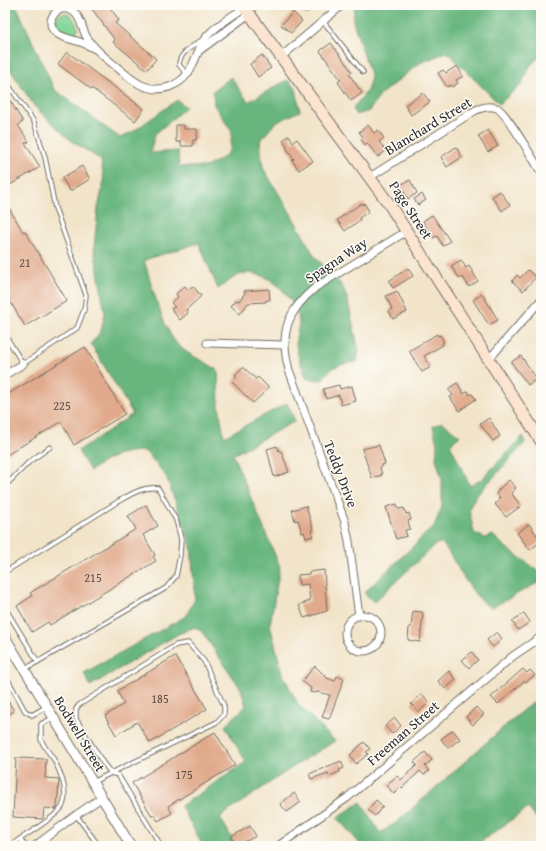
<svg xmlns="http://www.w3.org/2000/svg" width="546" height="851" font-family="'Gentium Book Plus',serif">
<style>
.green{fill:#81d495;stroke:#568060}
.forest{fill:#68b67e;stroke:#4a7054}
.building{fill:#e1aa8c}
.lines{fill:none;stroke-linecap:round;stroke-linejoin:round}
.service-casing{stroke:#716c62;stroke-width:5.5}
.minor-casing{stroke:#716c62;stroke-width:9}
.tertiary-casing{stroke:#716c62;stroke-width:11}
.secondary-casing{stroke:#716c62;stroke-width:13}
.service{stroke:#fff;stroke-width:3.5}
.minor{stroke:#fff;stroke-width:7}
.tertiary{stroke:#fff;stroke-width:9}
.secondary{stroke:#fce5d0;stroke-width:11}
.labels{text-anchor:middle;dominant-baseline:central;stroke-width:3;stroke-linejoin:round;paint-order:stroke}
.number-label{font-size:12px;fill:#584b43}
.street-label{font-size:14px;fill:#2b2b2b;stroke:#fdfcf7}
</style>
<rect width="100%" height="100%" fill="#fdfcf7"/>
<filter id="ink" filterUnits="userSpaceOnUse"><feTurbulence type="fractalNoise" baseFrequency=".025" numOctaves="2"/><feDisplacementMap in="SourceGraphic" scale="8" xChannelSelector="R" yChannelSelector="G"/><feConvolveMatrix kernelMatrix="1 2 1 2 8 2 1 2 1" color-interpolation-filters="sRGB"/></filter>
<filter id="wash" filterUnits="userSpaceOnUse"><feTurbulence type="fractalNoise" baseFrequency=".012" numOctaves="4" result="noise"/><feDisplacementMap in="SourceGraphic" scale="16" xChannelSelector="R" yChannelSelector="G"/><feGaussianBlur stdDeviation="0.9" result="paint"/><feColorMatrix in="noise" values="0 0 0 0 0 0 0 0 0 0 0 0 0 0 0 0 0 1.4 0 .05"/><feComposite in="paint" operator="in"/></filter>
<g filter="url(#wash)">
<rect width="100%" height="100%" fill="#f2e4c9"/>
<!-- green -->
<path class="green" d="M66 13C73 16 76 22 78 29L75 34C68 35 60 32 56 26 54 18 58 14 66 13Z"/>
<!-- forest -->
<g class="forest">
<path d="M5 5H16L54 89 120 138 134 131 177 100 186 107 155 134 150 153 178 151 179 167H206L224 157 230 150 232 132 214 105 213 91 231 77 248 102 287 80 296 88 300 111 275 123 260 141 263 168 287 207 314 255 343 287 348 302 359 351 357 362C339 364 333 365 322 380L307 379C302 367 296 354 296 341 296 333 301 324 298 316 290 293 268 269 241 274 235 276 224 285 218 289L199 243 144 260C151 282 163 331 179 346 192 358 205 360 218 371L219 406 224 437 287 403 295 421 233 455 280 567 270 624 282 673 298 704 335 741 290 769 220 817 236 846H203L181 806 246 762 225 726 246 706 241 689 202 632 195 627 178 634 90 686 84 673 186 616 195 599 191 545 166 476 145 451C120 451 110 457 90 471L78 451 133 414 91 344 101 331 105 313 94 248 98 208 104 181 101 160 69 139 35 107 5 62Z"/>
<path d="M290 5H330L307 14Z"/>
<path d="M355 5H541V55L530 66 521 85 499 104 447 52 420 63 382 93 369 111 356 115 353 108 367 91 371 77 353 21Z"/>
<path d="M442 422 460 436 450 444 470 486 482 479 523 436 525 443 475 497 469 509 474 533 485 538 493 535C506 550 525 560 541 573V581L491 608C470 596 456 561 442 543L436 544 374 602 364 593 434 526 442 507V479L436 459 437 445 433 426Z"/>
<path d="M541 696V824L528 808 475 846H362L337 818 361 802 380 833 397 822 523 710Z"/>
</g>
<g id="blocks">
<!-- building -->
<g class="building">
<path d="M97 5H108L119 20 115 23 154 57 156 59 147 70 113 42 115 40 92 9Z"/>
<path d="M293 12 302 21 291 33 281 25Z"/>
<path d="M331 43 345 62 352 72 349 74 362 93 351 101 338 82 341 80 320 51Z"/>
<path d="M67 52 144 109 135 121 93 89H91L58 64Z"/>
<path d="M262 55 271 68 258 77 250 64Z"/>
<path d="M457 66 463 76 456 80 458 83 452 87 451 85 447 87 438 73 443 70 446 73Z"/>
<path d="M5 92 23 122 18 125 29 142 25 143 40 167 5 188Z"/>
<path d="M423 93 430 102 411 115 405 105Z"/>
<path d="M176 125H184V129H197V138H196V140H193V146H181V142H176Z"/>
<path d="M368 125 374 133 378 130 384 138 379 142 386 151 378 157 367 143 365 145 361 139 363 137 359 132Z"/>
<path d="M488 130 498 146 488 152 478 136Z"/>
<path d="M289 135 293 142 297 139 313 161 299 170 292 160 294 159 286 147 287 146 283 140Z"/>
<path d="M456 147 462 157 447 167 441 157Z"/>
<path d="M82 166 90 179 70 191 62 178Z"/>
<path d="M410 180 417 193 408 199 400 185Z"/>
<path d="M500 191 510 205 502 211 492 197Z"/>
<path d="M422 194 426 200 418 205 414 199Z"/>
<path d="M5 201 23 232 25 231 67 301 25 326 5 293Z"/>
<path d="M362 203 363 205 364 203 369 211 359 218 360 220 345 231 337 220Z"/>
<path d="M432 215 450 241 443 246 437 236 433 238 423 221Z"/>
<path d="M461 260 466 268 469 266 478 281 469 287 463 277 460 279 451 266Z"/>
<path d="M408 268 413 276 393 288 389 281Z"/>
<path d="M528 270 536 277 523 291 512 281 517 275 520 278Z"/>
<path d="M185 286 188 290 193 286 201 296 186 310 188 313 180 320 171 309 175 307 171 303 178 297 176 294Z"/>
<path d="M269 289 270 300H266V302L248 303 240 314 231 306 236 300 239 301 245 293 244 291Z"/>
<path d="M397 291 407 312 393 319 389 311 392 309 386 296Z"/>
<path d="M482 294 498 320 489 325 473 300Z"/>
<path d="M437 334 438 336 440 335 444 342 442 343 443 345 424 356 431 367 422 372 409 351Z"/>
<path d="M85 347 125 414 74 445 61 422 5 456V396Z"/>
<path d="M521 356 537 379 528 385 511 362Z"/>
<path d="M243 367 256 379 258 377 269 388 253 403 232 382 237 377 235 375Z"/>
<path d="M457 383 464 394 468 391 470 395 472 394 476 399 459 411 450 397 453 395 448 389Z"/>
<path d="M339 385 340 389 352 386 356 401 341 405 339 395 326 399 323 389Z"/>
<path d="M489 418 500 436 493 441 480 424Z"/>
<path d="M379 445 385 464 381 465V467H380L382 475 372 478 362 449Z"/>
<path d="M277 446 279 451H281L289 472 274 477 267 449Z"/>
<path d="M509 480 516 488 511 493 521 506 506 517 495 504 500 500 498 499 500 497 496 493 499 491 498 490Z"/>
<path d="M397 504 398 509 404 508 406 514 409 513 411 520 408 521 410 529 405 530 407 536 396 539 386 507Z"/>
<path d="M146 505 158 526 143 535 155 555 153 556 156 561 50 625 48 622 32 632 17 606 32 596 30 593 136 529 128 516Z"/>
<path d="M306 506 313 529 311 530 313 536 306 538 304 532 302 533 298 520 295 521 292 510Z"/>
<path d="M529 524 541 541 530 550 517 533Z"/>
<path d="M324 570 327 611 304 618 299 605 310 601 308 584 299 585 298 575 309 574V572Z"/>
<path d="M413 611 422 612 423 613 420 642 408 640 409 627H411Z"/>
<path d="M524 613 530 622 518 630 512 621Z"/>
<path d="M497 632 502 639 493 647 487 640Z"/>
<path d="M472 652 478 660 469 668 462 660Z"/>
<path d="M175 656 207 709 150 743 137 722 116 735 105 716 124 704 117 691Z"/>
<path d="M315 666 327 678 335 681 337 676 344 679 329 719 322 717 330 695 318 692 314 693 310 692 311 688 302 681Z"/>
<path d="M523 669 527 673 530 670 535 675 526 682 524 681 498 704 491 697Z"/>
<path d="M449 671 456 680 445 689 438 681Z"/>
<path d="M422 694 429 702 419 712 411 704Z"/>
<path d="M5 696 14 711 5 717Z"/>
<path d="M476 707 484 714 473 725 466 717Z"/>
<path d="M395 718 401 726 392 734 385 726Z"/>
<path d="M453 730 460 739 448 748 441 739Z"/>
<path d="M215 732 235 765 168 806 172 813 158 821 154 815 152 816 132 783Z"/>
<path d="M364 742 370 749 366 752 368 754 356 764 350 755Z"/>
<path d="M425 752 432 760 425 766 429 771 424 775 420 771 402 788 401 787 394 794 386 785 397 776 401 780 417 765 414 762Z"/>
<path d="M16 758 46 759 45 778 59 779 57 808V809L44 808 43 819 13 817Z"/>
<path d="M341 761 344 768 339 770 340 772 329 776 328 773 311 779 309 774Z"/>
<path d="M294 793 301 802 287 812 280 804Z"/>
<path d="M376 800 383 806 375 816 368 810Z"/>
<path d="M250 826 256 836 237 846 231 837Z"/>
</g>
</g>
</g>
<g filter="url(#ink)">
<use href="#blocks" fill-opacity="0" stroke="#716c62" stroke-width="1"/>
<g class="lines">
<!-- service casing -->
<g class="service-casing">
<g id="service">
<path d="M323 21 363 72"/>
<path d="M187 74 179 65C179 52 194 46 203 39"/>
<path d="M5 80 34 122 45 157 55 208 86 295 84 310 77 328 23 364 5 335"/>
<path d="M5 486 29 462 50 447"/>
<path d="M5 572 119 501C131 494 144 486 158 488L176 520 181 539 180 555 176 576 166 588 25 669"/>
<path d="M5 608 38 662"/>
<path d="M188 643 204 661 224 706V714L217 722 111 773 103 763 76 719V709L79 705 176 645Z"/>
<path d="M5 674 25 711 32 715 46 707"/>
<path d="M93 782 111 773 118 775 161 846"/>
<path d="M76 815 99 846"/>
<path d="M10 846 20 839"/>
<path d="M26 846 20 839C29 833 57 816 62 807 69 793 61 773 54 760 51 754 43 747 41 739 41 734 41 729 41 724L53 718"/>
</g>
</g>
<!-- minor casing -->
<g class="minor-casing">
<g id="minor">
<path d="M97 50C91 47 86 44 80 42 72 39 61 38 55 32 43 20 60 1 74 12 81 18 82 28 86 36 89 41 93 46 97 50 104 57 111 62 118 68 133 81 148 94 169 87 177 84 184 79 188 73 196 62 199 44 208 35 218 24 233 16 245 7"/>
<path d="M200 50 249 14"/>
<path d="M281 57 342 5"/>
<path d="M370 177 476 110C483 107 490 105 497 108 507 113 533 159 541 172"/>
<path d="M207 343 284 345"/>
<path d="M489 359 541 300"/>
<path d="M5 375 23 364"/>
<circle cx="363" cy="633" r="18"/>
<path d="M359 616 349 541 345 522 289 370C279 333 287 311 316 287L407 231"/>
<path d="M35 846 76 815 101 798"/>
<path d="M278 846 347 798 513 656 541 637"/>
</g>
</g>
<!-- tertiary casing -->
<g class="tertiary-casing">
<path id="tertiary" d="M5 637 131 846"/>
</g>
<!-- secondary casing -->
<g class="secondary-casing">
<path id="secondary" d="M243 5 389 204 541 441"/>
</g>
<!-- service -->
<use href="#service" class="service"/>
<!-- minor -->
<use href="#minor" class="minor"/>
<!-- tertiary -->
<use href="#tertiary" class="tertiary"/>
<!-- secondary -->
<use href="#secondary" class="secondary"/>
</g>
</g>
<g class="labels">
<!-- number labels -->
<g class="number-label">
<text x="25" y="262">21</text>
<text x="62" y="405">225</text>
<text x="93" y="577">215</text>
<text x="160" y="698">185</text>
<text x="184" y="774">175</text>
</g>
<!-- street labels -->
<g class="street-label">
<text transform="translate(428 126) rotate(-31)">Blanchard Street</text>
<text transform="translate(411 210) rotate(57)">Page Street</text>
<text transform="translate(336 260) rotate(-33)">Spagna Way</text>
<text transform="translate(341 474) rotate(69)">Teddy Drive</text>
<text transform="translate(403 733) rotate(-41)">Freeman Street</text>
<text transform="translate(80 734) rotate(59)">Bodwell Street</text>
</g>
</g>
<!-- margin -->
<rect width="546" height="851" fill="none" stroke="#fdfcf7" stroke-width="20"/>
</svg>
